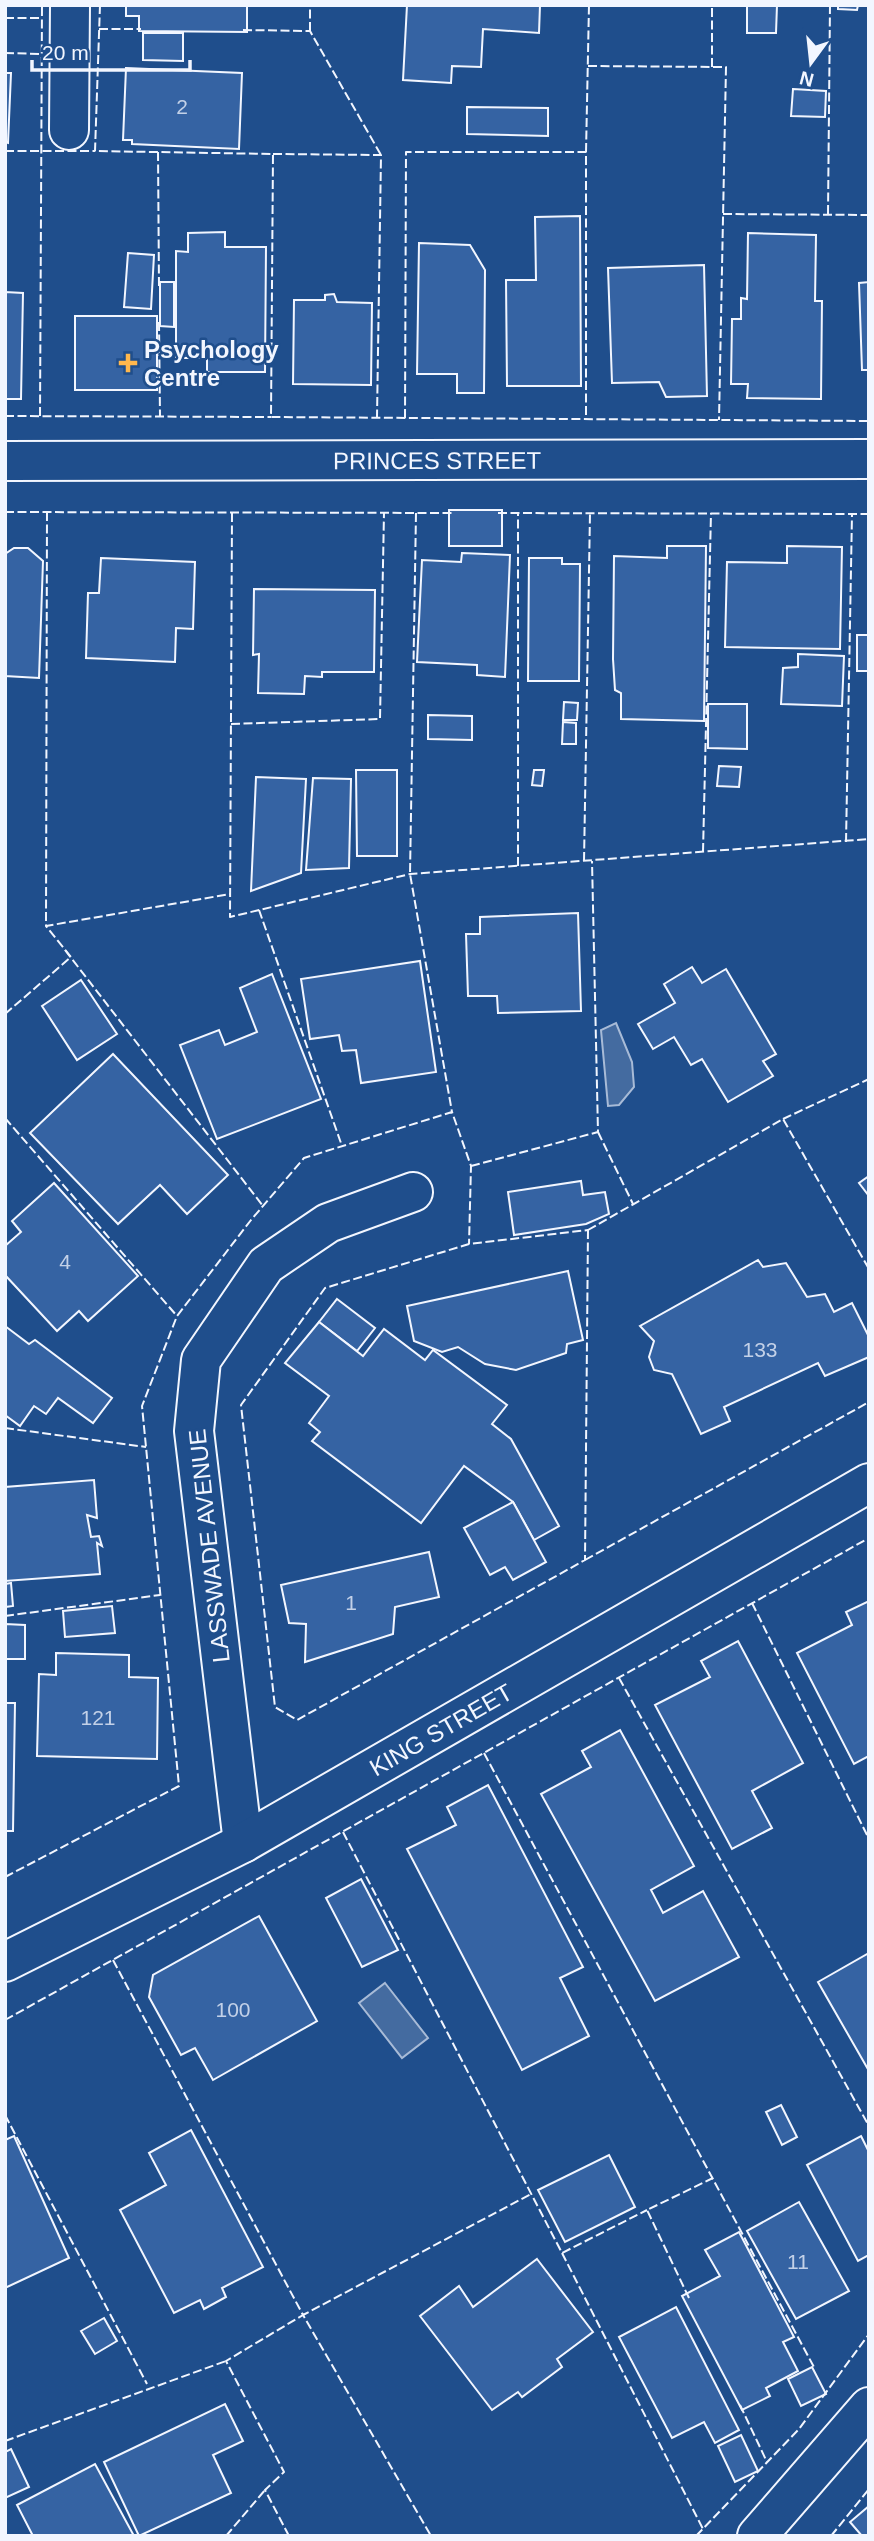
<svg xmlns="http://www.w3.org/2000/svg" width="874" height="2541" font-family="Helvetica,sans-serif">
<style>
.water{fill:#446ba0;stroke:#a8bbd7;stroke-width:2}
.building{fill:#3563a3;stroke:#f2f6ff;stroke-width:2}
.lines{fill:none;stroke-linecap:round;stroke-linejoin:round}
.street-casing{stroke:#f2f6ff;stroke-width:42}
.secondary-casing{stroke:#f2f6ff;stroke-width:42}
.street{stroke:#1f4e8c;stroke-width:38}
.secondary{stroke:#1f4e8c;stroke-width:38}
.fence{stroke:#f2f6ff;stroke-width:2;stroke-dasharray:9 3.5;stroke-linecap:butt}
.poi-dot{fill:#ffb74d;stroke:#1f4e8c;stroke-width:2.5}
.labels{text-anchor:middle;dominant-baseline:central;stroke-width:5;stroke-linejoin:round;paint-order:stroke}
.number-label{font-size:21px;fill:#c3d1e8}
.poi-label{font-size:24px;font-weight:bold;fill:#f2f6ff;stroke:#1f4e8c;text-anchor:start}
.street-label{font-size:24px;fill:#f2f6ff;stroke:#1f4e8c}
</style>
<rect width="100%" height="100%" fill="#1f4e8c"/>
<!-- water -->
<g class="water">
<path d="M616 1023 632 1062 634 1087 619 1105 608 1106 601 1030Z"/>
<path d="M385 1983 428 2038 402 2058 359 2003Z"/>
</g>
<!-- building -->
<g class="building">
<path d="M126 5H247V32L139 31V16H126Z"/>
<path d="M407 5H540L539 33 483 29 481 67 452 66 451 83 403 80Z"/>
<path d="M747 5H777L776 33H747Z"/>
<path d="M838 5H858L857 10 838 9Z"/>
<path d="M143 33H183V61L143 60Z"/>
<path d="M126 68 242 73 239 149 132 144V140H123Z"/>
<path d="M5 73H11L8 143 5 142Z"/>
<path d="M793 89 826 91 825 117 791 116Z"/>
<path d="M467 107 548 108V136L467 134Z"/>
<path d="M580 216 581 386H507L506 280H536L535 217Z"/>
<path d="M225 232V247H266L265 372H207V358H176V251L188 252V233Z"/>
<path d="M748 233 816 235 815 301H822L821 399 747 398 748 384H731L732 319H741V298L747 299Z"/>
<path d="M419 243 470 245 485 270 484 393H457V374H417Z"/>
<path d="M128 253 154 255 151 309 124 307Z"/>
<path d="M704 265 707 396 666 397 659 382 612 383 608 268Z"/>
<path d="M160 282H174V327L160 326Z"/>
<path d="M869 282V370H862L859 283Z"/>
<path d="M5 292 23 293 21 399H5Z"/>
<path d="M334 294 337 302 372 303 371 385 293 384 294 300H325V295Z"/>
<rect x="75" y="316" width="82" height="74"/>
<rect x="449" y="510" width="53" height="36"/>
<path d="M667 546H706L704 721 621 719V693L615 690 613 659 614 556 667 558Z"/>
<path d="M787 546 842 547 840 649 725 647 727 562 787 563Z"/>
<path d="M14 548H28L43 561 39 678 5 676V554Z"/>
<path d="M462 553 510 555 505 677 477 675V665L417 662 422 560 461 562Z"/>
<path d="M101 558 195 562 193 629 176 628 175 662 86 658 88 593H99Z"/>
<path d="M529 558H562V564H580L579 681H528Z"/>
<path d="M254 589 375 590 374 672H322V677L305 676 304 694 258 693 259 654 253 655Z"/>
<rect x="857" y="635" width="12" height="36"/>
<path d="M798 654 844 656 842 706 781 704 783 668 798 667Z"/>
<path d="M564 702 578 703 577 720H563Z"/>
<path d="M708 704H747V749L708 748Z"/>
<path d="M428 715 472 716V740L428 739Z"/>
<path d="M563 722 576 723V744H562Z"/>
<path d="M719 766 741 767 739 787 717 786Z"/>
<path d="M356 770H397V856H357Z"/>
<path d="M534 770H544L542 786 532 785Z"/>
<path d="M256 777 306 779 301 873 251 891Z"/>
<path d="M313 778 351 779 349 868 306 870Z"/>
<path d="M578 913 581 1011 498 1013 497 996H468L466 934H480V917Z"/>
<path d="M420 961 436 1072 361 1083 356 1050 342 1051 339 1035 310 1039 301 979Z"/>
<path d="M692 967 702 983 726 969 776 1054 763 1061 773 1076 728 1102 702 1059 691 1065 674 1037 653 1049 638 1024 675 1003 664 984Z"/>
<path d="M272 974 321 1099 217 1139 180 1045 219 1030 225 1045 257 1032 240 988Z"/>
<path d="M81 980 117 1034 77 1060 42 1006Z"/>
<path d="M113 1054 228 1175 187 1214 160 1185 118 1224 30 1133Z"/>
<path d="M869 1176V1196L859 1183Z"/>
<path d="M581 1181 583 1195 605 1192 609 1214 586 1224 514 1235 508 1192Z"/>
<path d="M54 1183 138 1276 88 1321 79 1311 57 1331 5 1275V1246L21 1232 12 1221Z"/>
<path d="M758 1260 763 1267 786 1263 807 1297 825 1294 834 1312 852 1303 869 1337V1357L825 1376 818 1363 724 1407 730 1421 701 1434 672 1374 654 1370 649 1357 654 1341 640 1326Z"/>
<path d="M568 1271 583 1340 567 1344 566 1353 516 1370 485 1364 458 1347 442 1352 414 1341 407 1306Z"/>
<path d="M337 1299 375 1328 357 1351 319 1322Z"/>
<path d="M319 1322 363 1356 384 1329 425 1360 433 1350 507 1405 492 1424 511 1439 559 1526 534 1540 513 1502 464 1466 421 1523 312 1441 320 1432 309 1423 329 1396 285 1363Z"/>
<path d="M5 1326 29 1344 35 1340 112 1398 93 1423 58 1398 46 1414 34 1406 20 1426 5 1415Z"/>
<path d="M94 1480 97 1518 87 1515 91 1537 99 1536 102 1546 97 1543 100 1574 5 1581V1487Z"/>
<path d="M513 1502 546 1562 513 1580 505 1567 490 1575 464 1528Z"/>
<path d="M429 1552 439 1597 395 1607 393 1634 305 1662 306 1624 289 1623 281 1585Z"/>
<path d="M11 1583 13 1606 5 1607V1584Z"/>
<path d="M869 1601V1756L854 1764 797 1653 852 1625 846 1612Z"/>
<path d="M112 1606 115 1633 65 1637 63 1611Z"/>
<path d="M5 1624 25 1625V1659H5Z"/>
<path d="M738 1641 803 1763 752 1791 772 1828 732 1849 655 1705 710 1677 701 1661Z"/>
<path d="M56 1653 129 1655V1677L158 1678 157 1759 37 1756 39 1674 56 1675Z"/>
<path d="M5 1703H15L13 1831H5Z"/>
<path d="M620 1730 694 1866 651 1890 663 1913 703 1891 739 1957 655 2001 541 1794 591 1767 582 1751Z"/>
<path d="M488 1785 583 1967 560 1978 589 2036 522 2070 407 1849 456 1825 447 1807Z"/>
<path d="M361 1879 398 1950 362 1967 326 1898Z"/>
<path d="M259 1916 317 2021 213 2080 195 2048 181 2055 149 1997 153 1975Z"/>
<path d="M869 1953V2071L818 1982Z"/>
<path d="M781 2105 797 2137 782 2145 766 2112Z"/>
<path d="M191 2130 263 2267 222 2288 226 2297 204 2309 200 2300 174 2313 120 2210 166 2185 149 2153Z"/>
<path d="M14 2136 69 2258 5 2288V2140Z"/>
<path d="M861 2136 869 2152V2255L858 2261 807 2165Z"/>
<path d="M609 2155 635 2207 565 2242 538 2190Z"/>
<path d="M799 2202 849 2291 796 2319 747 2231Z"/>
<path d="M739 2232 794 2337 783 2342 798 2371 766 2388 770 2396 742 2410 682 2296 720 2276 705 2250Z"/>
<path d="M537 2259 593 2332 557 2359 562 2367 522 2397 518 2392 492 2410 420 2316 459 2286 473 2307Z"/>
<path d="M676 2307 739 2430 715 2443 704 2422 672 2438 619 2337Z"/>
<path d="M104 2318 117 2341 95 2354 81 2331Z"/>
<path d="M812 2367 826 2394 801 2406 788 2379Z"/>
<path d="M225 2404 243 2441 213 2455 231 2493 139 2536 104 2462Z"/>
<path d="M741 2435 758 2471 735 2482 718 2446Z"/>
<path d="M11 2449 29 2487 5 2498V2452Z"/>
<path d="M95 2464 134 2536H33L17 2505Z"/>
<path d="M869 2506V2536H862L850 2522Z"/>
</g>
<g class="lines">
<!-- street casing -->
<g class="street-casing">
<g id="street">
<path d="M69 130 70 5"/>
<path id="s1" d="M5 461 869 459"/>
<path d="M243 1843 194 1431 201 1360 266 1265 328 1223 413 1192"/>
<path d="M757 2536 869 2407"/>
</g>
</g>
<!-- secondary casing -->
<g class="secondary-casing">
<g id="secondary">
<path id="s2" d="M5 1962 243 1843 869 1483"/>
</g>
</g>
<!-- street -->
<use href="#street" class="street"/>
<!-- secondary -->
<use href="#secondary" class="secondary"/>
<!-- fence -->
<g class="fence">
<path d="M100 5 95 151 273 154 271 417 869 421"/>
<path d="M5 18H42"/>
<path d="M99 29H141"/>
<path d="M243 30 310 31 381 155"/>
<path d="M310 31V5"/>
<path d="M5 53 41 54"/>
<path d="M588 66 726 67 719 420"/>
<path d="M712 67V5"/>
<path d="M5 151H95"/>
<path d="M158 152 159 287"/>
<path d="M586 152 589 5"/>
<path d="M273 154 381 155 377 417"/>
<path d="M723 214 869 215"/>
<path d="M828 214 830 5"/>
<path d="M159 322 160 416"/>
<path d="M5 416 271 417"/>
<path d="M40 416 42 5"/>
<path d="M405 418 406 152H586V419"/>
<path d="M5 512 452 513"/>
<path d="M47 512 46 926 230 894"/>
<path d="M232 513 230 917 410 874 869 839"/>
<path d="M416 513 410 874 452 1112"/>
<path d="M498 513 869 514"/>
<path d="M231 724 380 719 384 513"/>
<path d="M846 842 852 514"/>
<path d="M703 852 711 513"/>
<path d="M584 861 590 513"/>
<path d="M518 866V513"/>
<path d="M259 910 342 1146"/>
<path d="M65 950 263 1206"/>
<path d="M5 1014 71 957 46 926"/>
<path d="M5 1118 177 1316"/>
<path d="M783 1119 869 1079"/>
<path d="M598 1132 633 1204"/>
<path d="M471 1166 598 1132 592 861"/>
<path d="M588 1230 585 1560 297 1720 275 1707 241 1405 325 1288 469 1244Z"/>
<path d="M588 1230 783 1119 869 1269"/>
<path d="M5 1428 146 1447"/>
<path d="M585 1560 869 1402"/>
<path d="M752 1603 869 1839"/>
<path d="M5 1616 160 1595"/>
<path d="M619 1678 869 2126"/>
<path d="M484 1753 815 2369"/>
<path d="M343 1832 562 2253 647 2210"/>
<path d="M5 1877 179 1786 142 1406 177 1316 251 1220 304 1158 452 1112 471 1166 469 1244"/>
<path d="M113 1960 303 2315 531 2194"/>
<path d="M5 2020 869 1538"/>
<path d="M5 2115 147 2384"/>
<path d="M562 2253 703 2529"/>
<path d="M689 2298 647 2210 713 2178"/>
<path d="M740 2405 767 2462"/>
<path d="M5 2441 226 2361"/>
<path d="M226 2536 265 2490"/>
<path d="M289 2536 265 2490 284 2472 226 2361 303 2315 431 2536"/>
<path d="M696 2536 799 2429 869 2334"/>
<path d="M831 2536 869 2489"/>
</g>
</g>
<!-- markers -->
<path class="poi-dot" d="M124.5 352.5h7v7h7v7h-7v7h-7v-7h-7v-7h7z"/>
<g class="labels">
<!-- number labels -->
<g class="number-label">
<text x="182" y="106">2</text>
<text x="65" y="1261">4</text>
<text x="760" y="1349">133</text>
<text x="351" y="1602">1</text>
<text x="98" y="1717">121</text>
<text x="233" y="2009">100</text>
<text x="798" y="2261">11</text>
</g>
<!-- poi labels -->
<g class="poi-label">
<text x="144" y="349">Psychology<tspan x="144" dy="28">Centre</tspan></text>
</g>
<!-- street labels -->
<g class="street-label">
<text stroke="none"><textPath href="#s1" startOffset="432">PRINCES STREET</textPath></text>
<text transform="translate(209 1546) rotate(-96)">LASSWADE AVENUE</text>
<text stroke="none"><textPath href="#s2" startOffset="494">KING STREET</textPath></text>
</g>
</g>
<!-- border -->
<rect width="874" height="2541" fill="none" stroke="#f2f6ff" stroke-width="14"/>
<!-- north arrow -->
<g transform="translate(811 63) rotate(195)" stroke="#1f4e8c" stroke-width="5" paint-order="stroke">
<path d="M0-5L12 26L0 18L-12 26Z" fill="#f2f6ff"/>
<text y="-10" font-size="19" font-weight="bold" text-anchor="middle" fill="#f2f6ff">N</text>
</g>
<!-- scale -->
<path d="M32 60v10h158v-10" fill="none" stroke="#f2f6ff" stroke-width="3.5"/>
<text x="42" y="60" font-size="21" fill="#f2f6ff" stroke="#1f4e8c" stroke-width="5" paint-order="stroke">20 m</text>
</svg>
